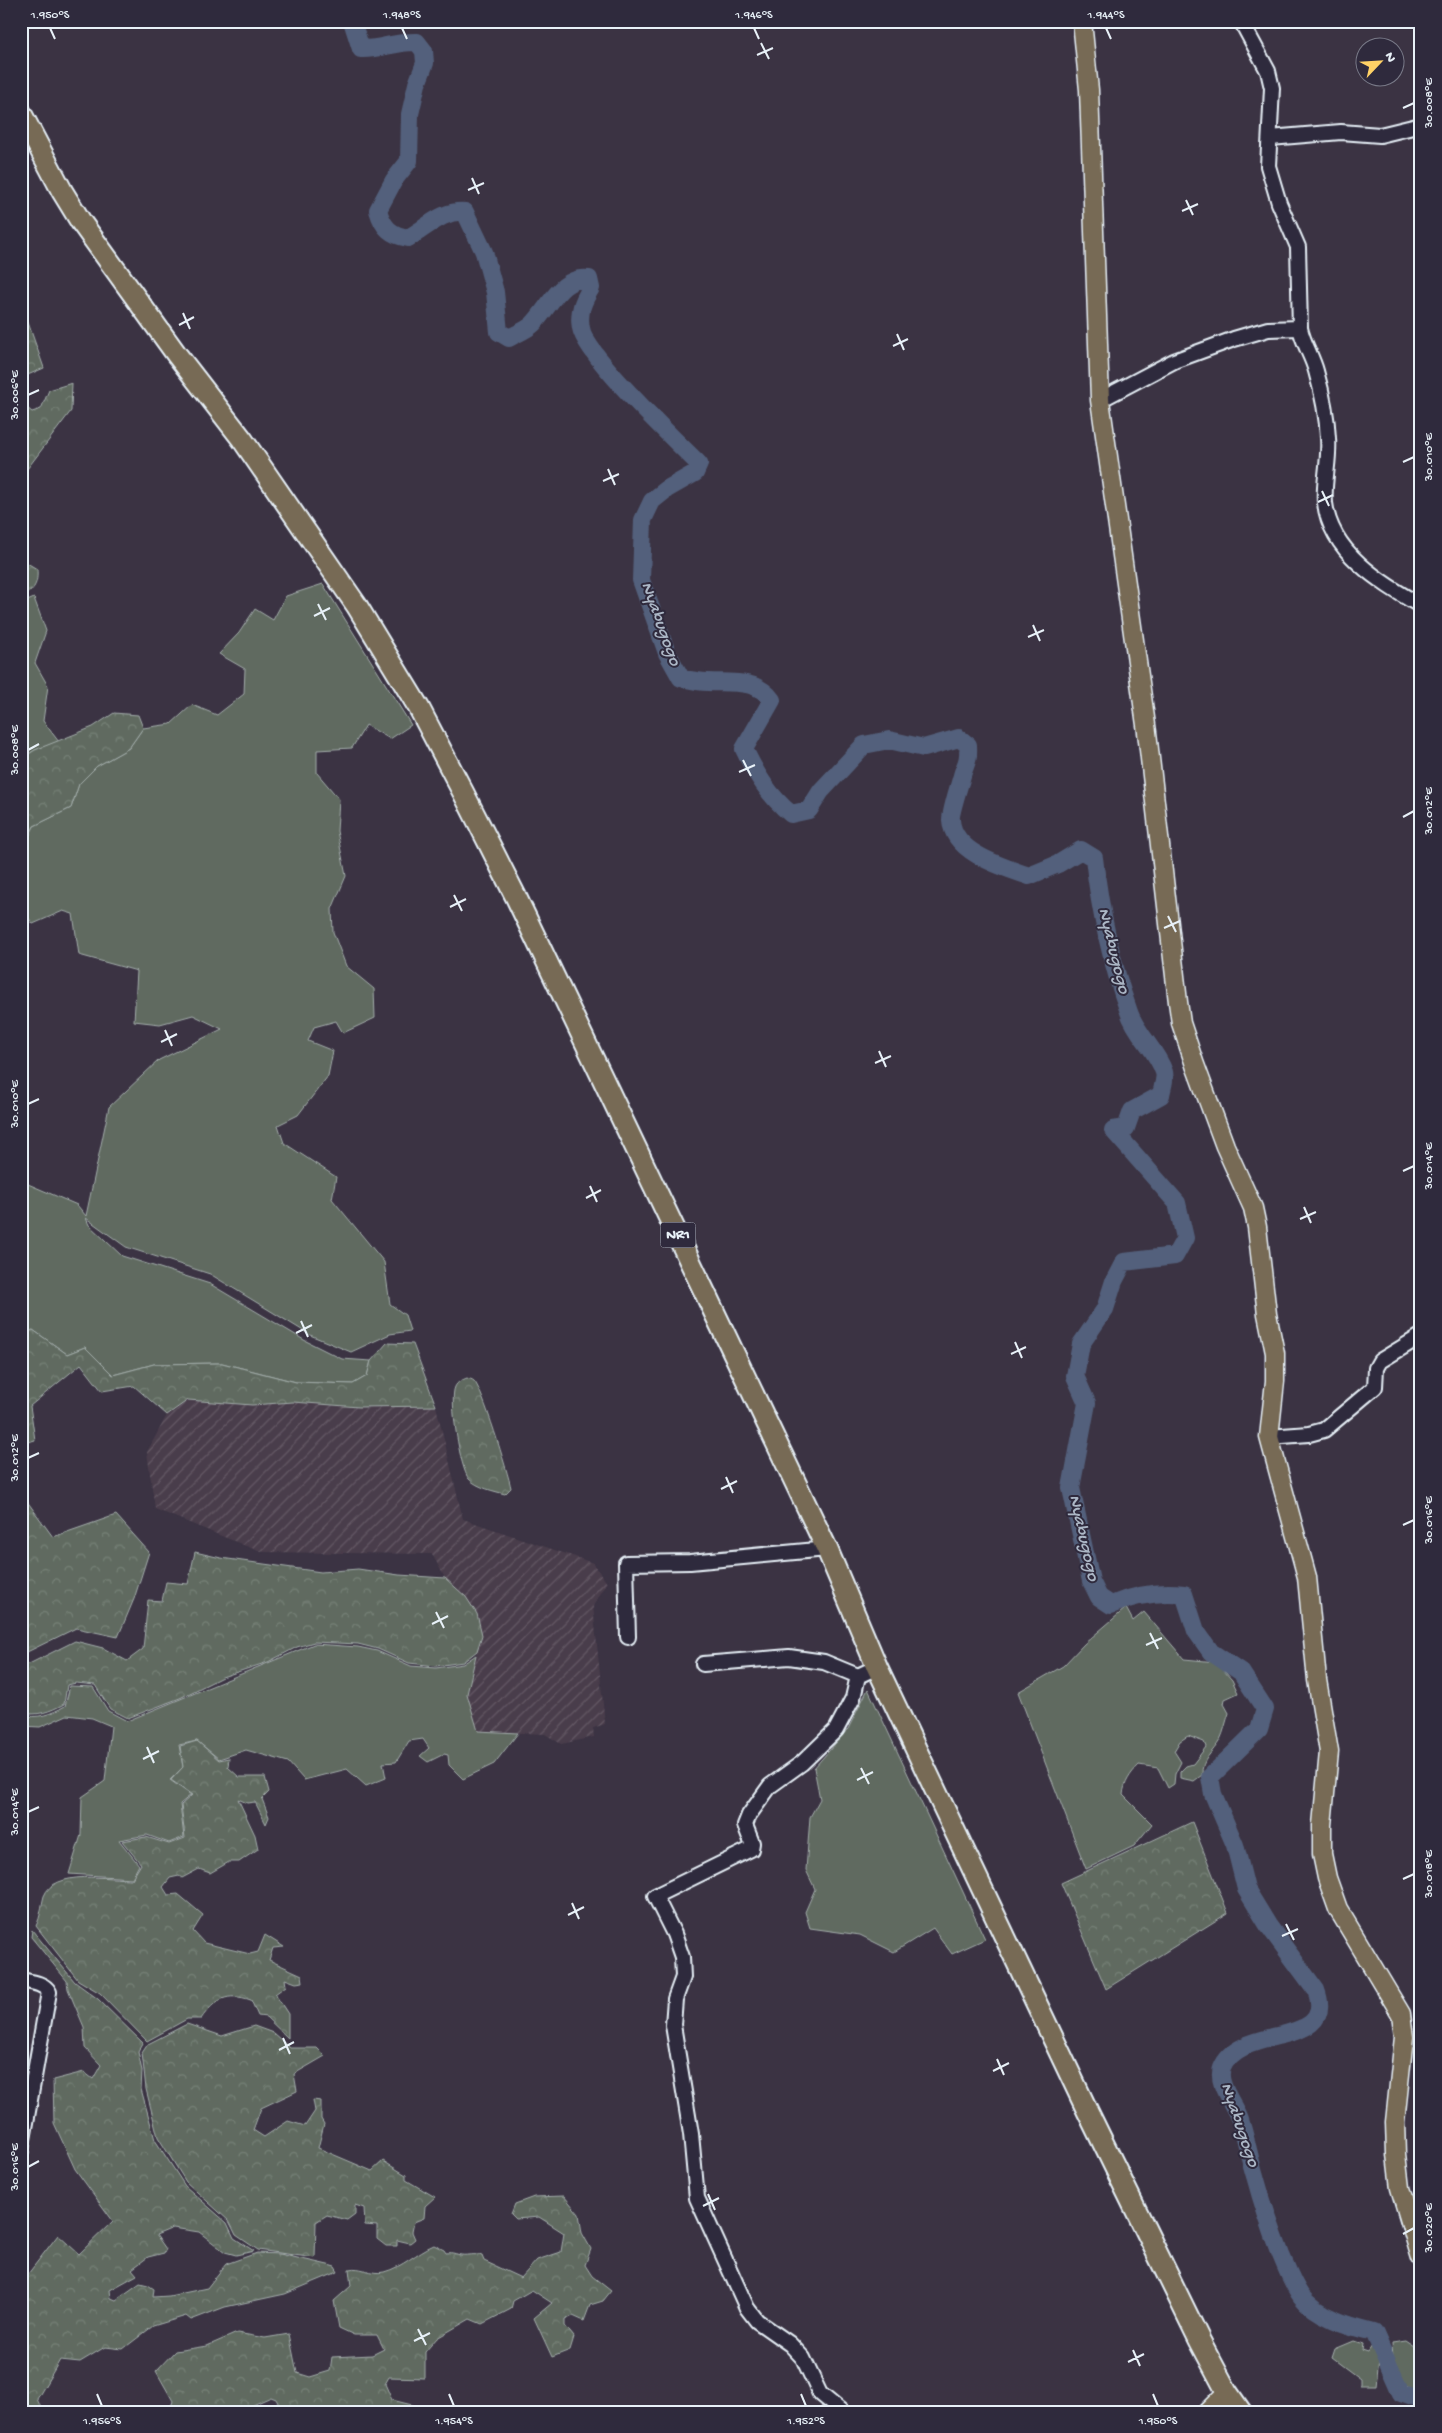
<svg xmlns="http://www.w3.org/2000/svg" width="1442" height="2433" font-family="'Gochi Hand',sans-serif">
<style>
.industrial{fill:url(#industrial-furrows)}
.grass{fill:#606b60;stroke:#a4aeac}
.forest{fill:url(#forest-crowns);stroke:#a4aeac}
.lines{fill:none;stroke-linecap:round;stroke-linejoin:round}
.river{stroke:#53607b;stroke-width:18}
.minor-casing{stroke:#e8f1f8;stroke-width:18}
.major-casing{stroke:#e8f1f8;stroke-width:21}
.highway-casing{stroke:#e8f1f8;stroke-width:24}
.minor{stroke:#2f2a3d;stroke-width:14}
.major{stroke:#776a54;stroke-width:18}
.highway{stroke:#776a54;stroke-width:20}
.ticks{fill:none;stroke:#e8f1f8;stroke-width:2}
.labels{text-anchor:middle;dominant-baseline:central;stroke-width:4;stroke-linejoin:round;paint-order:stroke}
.shield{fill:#2f2a3d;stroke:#b0b5c0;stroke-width:1}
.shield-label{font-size:15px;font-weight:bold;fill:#e8f1f8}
.water-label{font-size:18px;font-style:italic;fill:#acb7c6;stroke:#2f2a3d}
.neatline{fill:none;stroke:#e8f1f8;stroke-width:2}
.ticks-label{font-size:12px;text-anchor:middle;fill:#e8f1f8}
</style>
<defs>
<pattern id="industrial-furrows" width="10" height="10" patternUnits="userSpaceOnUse" patternTransform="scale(1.25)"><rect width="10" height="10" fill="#4a3d4b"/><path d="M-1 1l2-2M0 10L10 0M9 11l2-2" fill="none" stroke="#645a66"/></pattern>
<pattern id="forest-crowns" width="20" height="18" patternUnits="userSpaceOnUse" patternTransform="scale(1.25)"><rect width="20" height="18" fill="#606b60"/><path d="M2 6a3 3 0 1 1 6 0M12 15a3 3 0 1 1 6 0" fill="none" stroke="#778178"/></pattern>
</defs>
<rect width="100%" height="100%" fill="#3b3343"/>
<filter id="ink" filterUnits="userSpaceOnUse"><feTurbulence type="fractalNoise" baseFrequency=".02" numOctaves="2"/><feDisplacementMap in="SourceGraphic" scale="10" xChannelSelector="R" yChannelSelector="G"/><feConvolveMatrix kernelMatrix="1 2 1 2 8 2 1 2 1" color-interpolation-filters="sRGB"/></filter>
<g filter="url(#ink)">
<!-- industrial -->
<path class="industrial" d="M188 1400 252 1405 293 1402 359 1407 436 1406 463 1519 593 1563 607 1583 593 1606 605 1724 593 1728 594 1737 561 1744 545 1734 478 1731 467 1694 477 1651 466 1597 445 1578 432 1554 261 1552 155 1509 147 1452 167 1415Z"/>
<!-- grass -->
<g class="grass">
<path d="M323 584 411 725 390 739 366 725 352 748 317 750V773L339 799 337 831 346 876 332 909 333 932 346 966 374 989 375 1018 343 1033 336 1021 314 1027 308 1041 333 1051 328 1076 298 1115 278 1125 284 1143 336 1177 332 1199 384 1262 390 1304 405 1315 410 1331 390 1334 351 1352 310 1335 210 1274 126 1247 86 1218 89 1225 122 1256 210 1284 304 1340 342 1359 371 1361 367 1376 353 1384 296 1382 222 1363 154 1364 113 1375 85 1347 67 1354 33 1330 21 1335V1181L77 1205 86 1216 109 1107 159 1060 222 1029 193 1015 160 1024 134 1021 137 971 79 955 73 914 63 911 33 924 21 908V852L34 826 71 808 79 784 97 766 129 748 143 728 171 724 192 705 217 715 244 694 245 669 219 654 239 633 255 609 273 620 286 596Z"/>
<path d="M34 598 46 631 35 663 48 686 43 721 59 742 35 750 21 759V604Z"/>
<path d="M1126 1608 1133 1621 1144 1612 1184 1659 1216 1662 1232 1680 1238 1693 1225 1699 1224 1704 1229 1713C1226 1721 1224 1732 1220 1740 1213 1753 1201 1759 1202 1775L1194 1781 1180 1778V1772L1186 1766 1193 1764 1206 1747 1204 1742 1188 1736 1180 1741 1174 1751 1181 1762 1175 1774 1174 1784 1168 1788 1158 1768 1139 1765C1130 1774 1124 1783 1123 1795L1152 1824 1134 1846 1086 1869 1018 1692 1063 1666 1084 1644Z"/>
<path d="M314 1644 358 1647 377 1651 411 1666 436 1668 463 1664 476 1655 467 1694 478 1731 518 1733 494 1764 463 1779 449 1765 448 1755 444 1754 428 1762 420 1756 429 1748 423 1739 409 1741 396 1762 383 1763 386 1778 366 1786 347 1769 304 1780 288 1762 246 1750 219 1759 197 1741 179 1745 183 1767 170 1780 191 1795 180 1804 184 1837 169 1843 147 1835 119 1840 139 1865 132 1878 69 1874 81 1835 82 1797 105 1781 111 1726 92 1718 67 1715 40 1727 21 1726V1716C39 1718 50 1715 65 1706L70 1686 93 1687 108 1711 127 1721Z"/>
<path d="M868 1689 985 1939 952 1954 933 1928 894 1952 860 1935 810 1928 805 1912 815 1889 806 1870 810 1817 820 1799 814 1768 848 1729Z"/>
<path d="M1354 2341 1363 2344 1362 2350 1368 2352 1372 2346 1380 2351 1376 2385H1360V2379L1332 2358 1335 2349Z"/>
<path d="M1406 2341 1421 2351V2385L1412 2389C1395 2379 1393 2361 1392 2343Z"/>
</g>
<!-- forest -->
<g class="forest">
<path d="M24 311 44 368 23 377 21 380V314Z"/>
<path d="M72 383 71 411 21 477V403L32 412 41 409 49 390Z"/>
<path d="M27 563 37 569C38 583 35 591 21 596V564Z"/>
<path d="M114 713 138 715 143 728 129 748 97 766 79 784 71 808 34 826 21 852V759L35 750 93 727Z"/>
<path d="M33 1330 67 1354 85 1347 113 1375 154 1364 222 1363 296 1382 353 1384 367 1376 371 1361 387 1343 413 1344 436 1406 359 1407 293 1402 252 1405 188 1400 167 1415 134 1386 102 1391 81 1364 30 1406 35 1440 21 1444V1335Z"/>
<path d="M467 1378C469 1379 472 1379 474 1381 482 1388 508 1473 511 1488L505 1494C494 1491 478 1488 469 1479 460 1469 449 1399 455 1387 457 1382 462 1380 467 1378Z"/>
<path d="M21 1493 53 1537 116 1515 149 1552 134 1599 118 1637 76 1628 27 1652 21 1651Z"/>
<path d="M195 1552 221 1558 321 1572 358 1569 399 1575 445 1578 466 1597 477 1614 482 1635 477 1651 463 1662 436 1666 409 1663 378 1649 358 1644 314 1642 297 1647 268 1662 222 1677 180 1698 128 1718 110 1709 95 1685 76 1683 67 1685 64 1704C49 1712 38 1716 21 1713V1663L29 1664 75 1641 103 1648 127 1661 143 1649 148 1600 162 1601 166 1582 188 1584Z"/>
<path d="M197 1741 219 1760 229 1758 228 1767 239 1777H265L269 1792 262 1799 269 1817 266 1824 255 1802 247 1803 238 1799 255 1835 258 1849 239 1862H229L210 1873 199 1869 182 1878 179 1876 170 1878 163 1887 168 1895 178 1894 203 1915 193 1931 204 1943 250 1954 258 1952 265 1935 284 1947 273 1948 269 1960 302 1975 303 1982 296 1983 285 1979 286 1986 275 1994 288 2014V2038L266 2017 258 2016 251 2000C227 1992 215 1999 201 2019H187L147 2041 100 1993 78 1980 36 1926C41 1916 41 1907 44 1896 54 1869 110 1879 132 1879L141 1864 122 1841 146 1837 169 1844 185 1838 181 1805 192 1795 171 1780 183 1767 180 1746Z"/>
<path d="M1192 1822 1228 1913 1106 1989 1061 1883Z"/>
<path d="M32 1930 75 1982 98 1999 143 2043 138 2052 142 2071 141 2089 155 2140 185 2186 227 2223 234 2238 254 2251 236 2255 225 2252 199 2232 173 2228 156 2235 166 2249 164 2253 148 2257 132 2269 137 2275 110 2290 111 2298 116 2300 140 2283 148 2285 154 2289 153 2297 169 2296 207 2288 226 2264 257 2253 280 2254 328 2265 335 2267 338 2272 285 2294 225 2307 191 2320 186 2316 153 2326 123 2349 105 2347 80 2362 60 2360 37 2399 43 2412H21V2283L58 2235 79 2254 113 2221 75 2169 54 2123 53 2080 84 2072 93 2079 101 2065 85 2048 84 2027 68 1989 67 1981 31 1937Z"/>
<path d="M187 2024 222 2036 254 2026 273 2033 290 2048H317L325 2056 294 2074 297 2091 261 2108 253 2130 264 2137 288 2121 305 2126 315 2111 313 2100 321 2101V2119L324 2124 318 2148 372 2171 383 2161 406 2175V2180L435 2197 425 2206 424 2218 414 2222 412 2232 415 2239 410 2243 397 2240V2246H386L377 2239V2226L365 2225 364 2208 355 2205V2214L347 2220 327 2215 316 2222 315 2258 258 2250 236 2235 229 2221 186 2182 158 2137 146 2089 142 2053 148 2044Z"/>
<path d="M564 2196 579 2214 582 2233 591 2249 585 2265 592 2276 611 2291 603 2301 590 2305 584 2321 573 2316 565 2320V2326L574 2337 570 2350 552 2357 534 2318 552 2303 532 2290 513 2301 511 2309 482 2324 470 2319 437 2338 425 2352V2378L389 2377 385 2384 392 2400 420 2407 421 2412H283L276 2399 271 2397 253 2405 256 2412H169L173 2401 156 2371 175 2351 207 2346 237 2333 265 2338 289 2334 297 2373 310 2377 330 2371 332 2357 372 2355 384 2349 377 2335H354L339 2328 334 2301 351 2286 349 2269C361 2266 371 2275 384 2272 403 2267 417 2252 434 2245L444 2250 446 2253C453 2252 455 2254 461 2255 469 2256 474 2253 482 2256L484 2261 521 2278 537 2260 561 2252 564 2233 539 2217 516 2219 511 2214 515 2204 534 2197Z"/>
</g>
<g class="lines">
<!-- river -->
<path class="river" d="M352 21 361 49C380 50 397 41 417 42L424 51 425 63 417 84 410 114 409 161 394 180 378 210C383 228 391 235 408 238 428 227 442 210 465 212L484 252 495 292 499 332 509 338C516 334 527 330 533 324 550 307 561 275 589 279L591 288C583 301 578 312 581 328 585 355 675 440 699 464L695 473 667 489 652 501 643 520 641 580 667 653 681 678C690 680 699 682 708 682 732 683 757 679 772 700L744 749C756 774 769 796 791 814L809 810 821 791 864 745 889 740 924 748 959 738 968 745C969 765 965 762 961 779 959 786 950 814 951 820 953 853 1003 867 1029 876L1058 864 1081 850 1094 858C1100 911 1111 962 1129 1012 1136 1034 1157 1050 1164 1072 1166 1078 1162 1088 1161 1095L1132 1111 1126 1128 1113 1130 1177 1203 1185 1238 1175 1256 1124 1262 1114 1281 1105 1309 1081 1344 1075 1376 1087 1403 1071 1488 1091 1581 1099 1597 1111 1605C1135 1595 1158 1591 1184 1594L1196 1631 1211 1652 1241 1672 1265 1709 1259 1729 1210 1777 1213 1794 1235 1845 1246 1889 1268 1925 1316 1990C1338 2050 1241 2022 1222 2068 1216 2084 1235 2105 1240 2120 1246 2138 1249 2157 1255 2176 1262 2202 1271 2229 1281 2255 1287 2269 1292 2283 1301 2296 1317 2317 1349 2326 1374 2332L1401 2393 1421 2400"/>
<!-- minor casing -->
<g class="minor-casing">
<g id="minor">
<path d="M1241 21 1268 71 1272 88 1268 166 1279 203 1298 247 1300 328C1303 343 1312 356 1316 371 1322 392 1327 416 1328 438 1330 460 1323 482 1325 503 1331 554 1382 583 1421 606"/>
<path d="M1270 138 1341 132 1380 135 1421 125"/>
<path d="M1100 400 1174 361 1234 339 1268 329 1300 328"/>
<path d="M1269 1437 1309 1434 1324 1430 1375 1387 1376 1368 1380 1361 1421 1336"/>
<path d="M628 1637 626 1563 690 1562 827 1549"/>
<path d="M703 1664 789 1657 824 1662 858 1676"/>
<path d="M21 1980C31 1982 44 1983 49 1992L21 2151"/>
<path d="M842 2412 820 2394 803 2358 790 2344 757 2321 747 2308 697 2198 691 2134 673 2025 675 1999 683 1977 682 1957 674 1934 655 1896 751 1849 752 1843 745 1825 749 1815 770 1786 802 1763 836 1730 853 1698 858 1676 877 1667"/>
</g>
</g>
<!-- major casing -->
<g class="major-casing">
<g id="major">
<path d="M1082 21 1089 90 1100 400 1147 732 1178 1002 1181 1023 1195 1065 1225 1146 1253 1208 1257 1227 1267 1314 1275 1353V1381L1269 1437 1307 1577 1317 1680 1329 1752 1322 1825V1854L1327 1878 1338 1909 1401 2014 1404 2037 1395 2122 1396 2154 1400 2188 1421 2258"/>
<path d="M1207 2412 1227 2392"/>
</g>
</g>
<!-- highway casing -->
<g class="highway-casing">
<path id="highway" d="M21 113 62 191 81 222 177 355 242 439 357 606 419 708 464 794 516 897 707 1297 827 1549 877 1667 1088 2112 1200 2341 1227 2392 1241 2412"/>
</g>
<!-- minor -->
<use href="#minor" class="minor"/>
<!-- major -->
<use href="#major" class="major"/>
<!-- highway -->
<use href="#highway" class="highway"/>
</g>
</g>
<!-- ticks -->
<path class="ticks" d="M50 28 55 39M402 28 407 39M754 28 759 39M1106 28 1111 39M761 43 769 59M757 55 773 48M1403 108 1414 103M472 178 479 194M468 190 484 183M1186 200 1193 215M1182 211 1198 204M183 313 190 329M179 325 194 317M897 334 904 350M893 346 908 339M28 395 39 390M1403 462 1414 457M608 469 615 485M603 481 619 474M1322 491 1329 506M1318 502 1333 495M318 604 326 620M314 616 330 608M1033 625 1040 641M1028 637 1044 630M28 750 39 744M743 760 751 776M739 772 755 765M1403 817 1414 811M454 895 462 911M450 907 466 899M1168 916 1176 932M1164 928 1180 921M165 1030 172 1046M161 1042 177 1034M879 1051 886 1067M875 1063 891 1056M28 1104 39 1099M1403 1171 1414 1166M590 1186 597 1202M586 1198 601 1190M1304 1207 1311 1223M1300 1219 1316 1212M301 1321 308 1337M296 1333 312 1325M1015 1342 1022 1358M1011 1354 1026 1347M28 1458 39 1453M726 1477 733 1493M721 1489 737 1481M1403 1525 1414 1520M436 1612 444 1628M432 1624 448 1616M1150 1633 1158 1649M1146 1645 1162 1638M147 1747 154 1763M143 1759 159 1751M861 1768 869 1784M857 1780 873 1772M28 1812 39 1807M1403 1879 1414 1874M572 1903 579 1919M568 1915 584 1907M1286 1924 1294 1940M1282 1936 1298 1929M283 2038 290 2054M279 2050 294 2042M997 2059 1004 2075M993 2071 1009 2063M28 2167 39 2161M708 2194 715 2210M703 2206 719 2198M1403 2234 1414 2228M418 2329 426 2345M414 2341 430 2333M1133 2350 1140 2366M1128 2362 1144 2354M97 2394 102 2406M449 2394 454 2406M801 2394 806 2406M1153 2394 1158 2406"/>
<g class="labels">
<!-- shield labels -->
<rect class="shield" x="660.5" y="1222.5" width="35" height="25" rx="4"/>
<g class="shield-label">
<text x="678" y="1235">NR1</text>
</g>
<!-- water labels -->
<g class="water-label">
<text transform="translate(660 624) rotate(70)">Nyabugogo</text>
<text transform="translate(1113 951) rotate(76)">Nyabugogo</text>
<text transform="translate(1083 1538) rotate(77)">Nyabugogo</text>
<text transform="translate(1239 2125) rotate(71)">Nyabugogo</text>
</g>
</g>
<!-- margin -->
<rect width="1442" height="2433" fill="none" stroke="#2f2a3d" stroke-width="55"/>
<!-- north arrow -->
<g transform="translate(1380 62) rotate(65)"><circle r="24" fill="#2f2a3d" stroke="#797a88"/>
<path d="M0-4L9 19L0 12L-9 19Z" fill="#ffd166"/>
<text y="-8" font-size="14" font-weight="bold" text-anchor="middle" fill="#e8f1f8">N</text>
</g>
<rect x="28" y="28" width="1386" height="2378" class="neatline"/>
<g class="ticks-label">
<text x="50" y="18">1.950°S</text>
<text x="402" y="18">1.948°S</text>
<text x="754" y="18">1.946°S</text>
<text x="1106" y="18">1.944°S</text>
<text transform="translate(1428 103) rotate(-90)" y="4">30.008°E</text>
<text transform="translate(14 395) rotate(-90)" y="4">30.006°E</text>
<text transform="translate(1428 457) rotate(-90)" y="4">30.010°E</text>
<text transform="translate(14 750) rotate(-90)" y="4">30.008°E</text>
<text transform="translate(1428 811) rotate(-90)" y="4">30.012°E</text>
<text transform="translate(14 1104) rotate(-90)" y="4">30.010°E</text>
<text transform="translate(1428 1166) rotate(-90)" y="4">30.014°E</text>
<text transform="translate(14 1458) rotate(-90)" y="4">30.012°E</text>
<text transform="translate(1428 1520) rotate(-90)" y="4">30.016°E</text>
<text transform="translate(14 1812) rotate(-90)" y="4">30.014°E</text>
<text transform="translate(1428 1874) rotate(-90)" y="4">30.018°E</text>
<text transform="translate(14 2167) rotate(-90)" y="4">30.016°E</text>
<text transform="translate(1428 2228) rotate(-90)" y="4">30.020°E</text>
<text x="102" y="2424">1.956°S</text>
<text x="454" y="2424">1.954°S</text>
<text x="806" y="2424">1.952°S</text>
<text x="1158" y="2424">1.950°S</text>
</g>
</svg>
